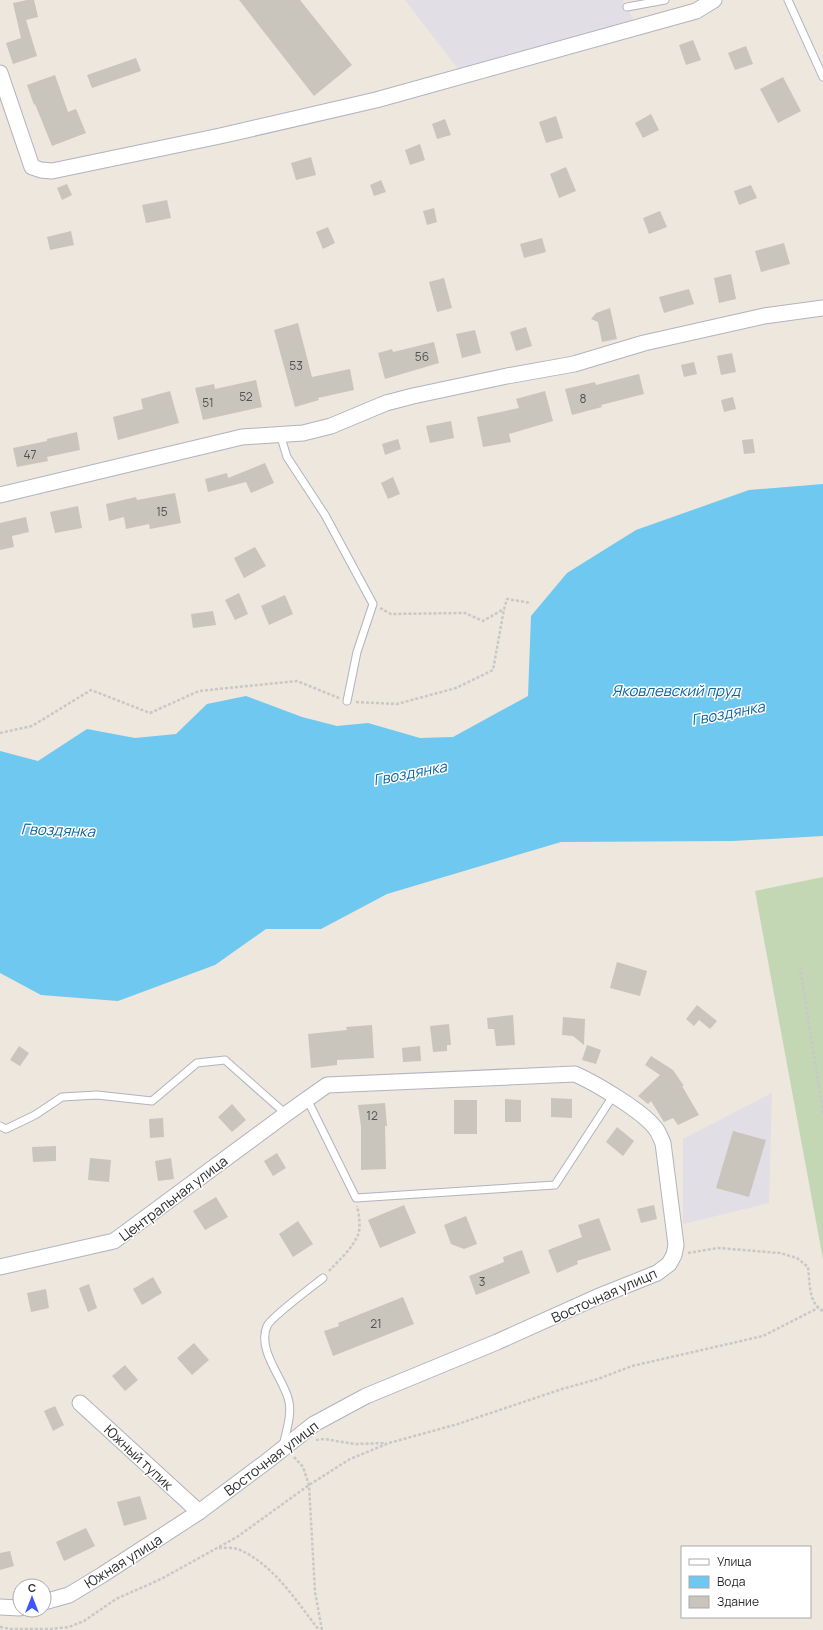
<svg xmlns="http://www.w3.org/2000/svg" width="823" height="1630" font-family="Manrope,sans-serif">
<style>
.industrial{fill:#e1dee6}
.cemetery{fill:#c4d7b4}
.water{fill:#6fc8f0}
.building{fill:#c9c5bc}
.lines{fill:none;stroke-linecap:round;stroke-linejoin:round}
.lane-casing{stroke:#b1b3bf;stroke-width:9}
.street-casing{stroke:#b1b3bf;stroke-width:17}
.path{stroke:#c8c8c8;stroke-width:2.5;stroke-dasharray:3 2;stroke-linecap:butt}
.lane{stroke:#fff;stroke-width:7}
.street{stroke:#fff;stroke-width:15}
.labels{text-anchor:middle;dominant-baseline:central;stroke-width:3;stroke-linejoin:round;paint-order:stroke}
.number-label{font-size:12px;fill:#52524f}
.street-label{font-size:14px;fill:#2b2b2b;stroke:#fff}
.water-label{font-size:15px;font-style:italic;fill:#0c659f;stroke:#fff}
</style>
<rect width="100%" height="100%" fill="#ede7dd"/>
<!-- industrial -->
<g class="industrial">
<path d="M405 0H623L634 21 458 69Z"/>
<path d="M772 1093 769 1203 683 1224V1139Z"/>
</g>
<!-- cemetery -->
<path class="cemetery" d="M823 877V1259L755 891Z"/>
<!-- water -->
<path class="water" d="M823 484V836L733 841 561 842 387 894 321 929H266L215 965 118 1001 41 995 0 973V751L38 761 87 729 135 738 176 734 207 704 246 696 302 717 337 726 368 723 420 738 453 737 528 696 531 616 567 573 636 530 749 490Z"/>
<!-- building -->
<g class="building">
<path d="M27 0H34L38 17 26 20 37 56 13 64 6 43 21 38 13 3Z"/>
<path d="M239 0H300L352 65 314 96Z"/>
<path d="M693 40 701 60 686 65 679 45Z"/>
<path d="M746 46 753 64 735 70 728 53Z"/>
<path d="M136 58 141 71 92 88 87 75Z"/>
<path d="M55 75 68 112 76 109 86 133 52 146 35 104 34 105 27 85Z"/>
<path d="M783 77 801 111 778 123 760 89Z"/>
<path d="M651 114 659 130 643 138 635 123Z"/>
<path d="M556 116 563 138 546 143 539 122Z"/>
<path d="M445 119 451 135 437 139 432 124Z"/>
<path d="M420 144 425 160 410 165 405 150Z"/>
<path d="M311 157 316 175 296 180 291 163Z"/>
<path d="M566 167 576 191 559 198 550 174Z"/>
<path d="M381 180 386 192 374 196 370 185Z"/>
<path d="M67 184 72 195 62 200 57 188Z"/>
<path d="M751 185 757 198 739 205 734 191Z"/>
<path d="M167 200 171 218 146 223 142 205Z"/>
<path d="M434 208 437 222 427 225 423 211Z"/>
<path d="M660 211 667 227 649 234 643 218Z"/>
<path d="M328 227 335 243 323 249 316 232Z"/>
<path d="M71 231 74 245 50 250 47 237Z"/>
<path d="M542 238 546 252 524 258 520 244Z"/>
<path d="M784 243 790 264 761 272 755 251Z"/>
<path d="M731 274 736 299 719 303 714 278Z"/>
<path d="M444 278 452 308 437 312 429 282Z"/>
<path d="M689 289 694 304 664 313 659 297Z"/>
<path d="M610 308 617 339 602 342 598 322 591 319 596 313Z"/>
<path d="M298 323 312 377 350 369 354 390 318 398 319 400 295 407 274 330Z"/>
<path d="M526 327 532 346 516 351 510 332Z"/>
<path d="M475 330 481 353 462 358 456 334Z"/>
<path d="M434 342 439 363 385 379 378 353 392 349 393 352Z"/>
<path d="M732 353 736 372 721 375 717 356Z"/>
<path d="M694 362 697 374 684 377 681 365Z"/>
<path d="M639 374 644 394 601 405 602 407 572 415 565 389 595 382 596 385Z"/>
<path d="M256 380 262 407 203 420 195 388 214 384 215 389Z"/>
<path d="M170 391 179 423 118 440 113 417 143 409 141 399Z"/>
<path d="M545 391 553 421 509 434 511 442 483 447 477 417 519 408 516 399Z"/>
<path d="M733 397 736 409 724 412 721 400Z"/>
<path d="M451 421 454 438 430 443 426 426Z"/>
<path d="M77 432 80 450 47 457 48 461 17 467 13 448 47 441V439Z"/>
<path d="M398 439 401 449 385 455 382 444Z"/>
<path d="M753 439 755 453 744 454 742 440Z"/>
<path d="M265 463 274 483 251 493 246 482 208 492 205 479 227 473 228 478Z"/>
<path d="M393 477 400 494 388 499 381 483Z"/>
<path d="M175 493 181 523 150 529 149 524 126 529 124 517 109 521 106 504 136 497 137 500Z"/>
<path d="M78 506 82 528 55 533 50 512Z"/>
<path d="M26 517 29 532 12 536 14 547 0 550V523Z"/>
<path d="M255 547 266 566 244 578 234 558Z"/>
<path d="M239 593 248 614 235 620 225 600Z"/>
<path d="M285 595 293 614 269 625 261 606Z"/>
<path d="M213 611 216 625 193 628 191 614Z"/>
<path d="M617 962 647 971 640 996 610 988Z"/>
<path d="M697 1005 717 1021 710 1029 699 1020 694 1026 686 1019Z"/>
<path d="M513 1015 515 1045 496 1046 494 1029H488L487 1018Z"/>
<path d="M563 1017 585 1019 584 1045 573 1036 562 1035Z"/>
<path d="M449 1024 451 1045H447V1051L433 1052 430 1026Z"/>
<path d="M372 1025 374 1058 337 1060V1065L311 1068 308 1034 347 1030 346 1027Z"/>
<path d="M587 1045 601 1050 596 1064 582 1060Z"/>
<path d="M19 1046 29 1053 20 1066 10 1060Z"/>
<path d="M420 1046 421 1061 403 1062 402 1048Z"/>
<path d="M651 1056 673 1070 684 1086H682L699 1115 678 1125 673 1118 664 1122 651 1101 648 1104 638 1096 660 1075 645 1065Z"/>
<path d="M551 1098 572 1099V1118L551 1117Z"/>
<path d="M505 1099 521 1100V1122H505Z"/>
<rect x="454" y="1100" width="23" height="34"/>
<path d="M385 1103 387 1126H385L386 1169 361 1170V1127L358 1105Z"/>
<path d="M232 1104 246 1120 232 1132 218 1117Z"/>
<path d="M163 1118 164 1137 150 1138 149 1119Z"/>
<path d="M617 1127 634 1141 623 1156 606 1142Z"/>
<path d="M733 1131 766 1140 749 1197 716 1188Z"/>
<path d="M56 1146V1161L33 1162 32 1147Z"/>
<path d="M277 1153 286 1168 273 1176 264 1161Z"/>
<path d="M90 1158 111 1160 109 1182 88 1180Z"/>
<path d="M171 1158 174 1179 158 1181 155 1161Z"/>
<path d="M216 1197 228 1217 205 1230 193 1211Z"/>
<path d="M404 1205 416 1233 380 1248 368 1220Z"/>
<path d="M654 1205 657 1219 641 1223 637 1209Z"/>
<path d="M466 1216 477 1244 464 1249 451 1244 444 1225Z"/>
<path d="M599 1218 611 1250 577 1261 578 1264 557 1273 548 1250 582 1237 578 1225Z"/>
<path d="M298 1221 313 1244 293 1257 279 1234Z"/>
<path d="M522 1250 530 1273 476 1295 469 1276 504 1262 503 1257Z"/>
<path d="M153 1277 162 1293 142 1305 133 1289Z"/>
<path d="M89 1284 97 1308 88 1312 79 1288Z"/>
<path d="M46 1289 49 1308 31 1312 27 1293Z"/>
<path d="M403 1297 414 1324 333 1356 324 1331 339 1326 338 1323Z"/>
<path d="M194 1343 209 1360 192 1375 177 1358Z"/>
<path d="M125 1365 138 1380 125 1391 112 1376Z"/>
<path d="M55 1406 64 1425 53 1431 44 1411Z"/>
<path d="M140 1496 147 1519 124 1526 117 1502Z"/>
<path d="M86 1528 95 1546 64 1561 56 1542Z"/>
<path d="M10 1551 14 1566 0 1570V1553Z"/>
</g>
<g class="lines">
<!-- lane casing -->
<g class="lane-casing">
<g id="lane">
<path d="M788 0 823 77"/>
<path d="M627 7 665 0"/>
<path d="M280 434 287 457 325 515 373 604 357 652 347 701"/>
<path d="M307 1099 356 1198 555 1185 613 1096"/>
<path d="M0 1126 6 1129 35 1115 62 1097 97 1095 152 1101 197 1063 225 1060 286 1114"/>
<path d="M283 1446C286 1431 293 1413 288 1398 282 1377 257 1350 267 1326 271 1317 313 1286 323 1278"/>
</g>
</g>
<!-- street casing -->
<g class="street-casing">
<g id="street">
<path d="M0 73 32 167 41 170 52 171 220 136 376 100 696 11 714 0"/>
<path d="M0 495 242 437 303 433 331 426 386 403 413 396 507 376 574 364 644 343 764 316 823 308"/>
<path d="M0 1267 114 1241 286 1114 327 1085 575 1074C595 1083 643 1111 656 1129 659 1133 661 1139 663 1143L676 1245 674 1255 669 1264 657 1273 597 1297 497 1342 366 1396 314 1424 266 1462 199 1512 102 1575 69 1595 44 1602"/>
<path d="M80 1403 199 1512"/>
<path d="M0 1607 20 1608"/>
</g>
</g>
<!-- path -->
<g class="path">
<path d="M380 608 391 614 465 613 483 621 504 609 507 599 531 603"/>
<path d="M356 702 397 704 456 688 493 670 504 609"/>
<path d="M0 733 32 726 91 690 150 713 199 691 297 681 339 698"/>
<path d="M800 967 823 1113"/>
<path d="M688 1253 718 1248 780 1253 797 1258 808 1267C810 1282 808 1303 823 1311"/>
<path d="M329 1271C339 1260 352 1249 358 1235 361 1227 359 1214 357 1206"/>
<path d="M316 1440 324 1439 355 1444 386 1443"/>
<path d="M294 1457 303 1467 309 1485 315 1592 322 1630"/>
<path d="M219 1548C225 1548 234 1547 240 1550 274 1565 297 1602 319 1630"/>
<path d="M0 1627 11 1629H50L69 1627 84 1621 116 1599 161 1579 237 1537 309 1485 350 1459 389 1443 458 1424 562 1389 598 1379 632 1366 763 1336 818 1308"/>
</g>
<!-- lane -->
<use href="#lane" class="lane"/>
<!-- street -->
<use href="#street" class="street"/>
</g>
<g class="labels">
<!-- number labels -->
<g class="number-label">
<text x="422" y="356">56</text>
<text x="296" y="365">53</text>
<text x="246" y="396">52</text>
<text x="583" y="398">8</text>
<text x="208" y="402">51</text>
<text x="30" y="454">47</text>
<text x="162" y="511">15</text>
<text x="372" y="1115">12</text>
<text x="482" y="1281">3</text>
<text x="376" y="1323">21</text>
</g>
<!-- street labels -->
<g class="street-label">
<text transform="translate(173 1198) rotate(-37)">Центральная улица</text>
<text transform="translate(604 1295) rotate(-24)">Восточная улицп</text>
<text transform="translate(139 1457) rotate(43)">Южный тупик</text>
<text transform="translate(271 1458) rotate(-37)">Восточная улицп</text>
<text transform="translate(123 1561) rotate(-32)">Южная улица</text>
</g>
<!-- water labels -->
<g class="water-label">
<text x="676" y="690">Яковлевский пруд</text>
<text transform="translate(728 713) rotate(-11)">Гвоздянка</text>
<text transform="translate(410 773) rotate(-11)">Гвоздянка</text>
<text transform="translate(58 830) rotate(2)">Гвоздянка</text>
</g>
</g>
<!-- legend -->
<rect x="681" y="1546" width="130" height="72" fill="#ffffff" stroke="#aaaaaa"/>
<rect x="689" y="1559" width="20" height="6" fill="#ffffff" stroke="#aaaaaa"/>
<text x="717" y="1566" font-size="12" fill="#2b2b2b">Улица</text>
<rect x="689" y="1576" width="20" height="12" fill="#6fc8f0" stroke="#aaaaaa"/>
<text x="717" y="1586" font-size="12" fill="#2b2b2b">Вода</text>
<rect x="689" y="1596" width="20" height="12" fill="#c9c5bc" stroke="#aaaaaa"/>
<text x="717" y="1606" font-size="12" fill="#2b2b2b">Здание</text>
<!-- north arrow -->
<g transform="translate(32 1598)"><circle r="19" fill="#ffffff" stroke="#aaaaaa"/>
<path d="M0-3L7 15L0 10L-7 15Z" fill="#3c56fc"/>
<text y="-6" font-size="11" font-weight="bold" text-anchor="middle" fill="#2b2b2b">С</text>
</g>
</svg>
